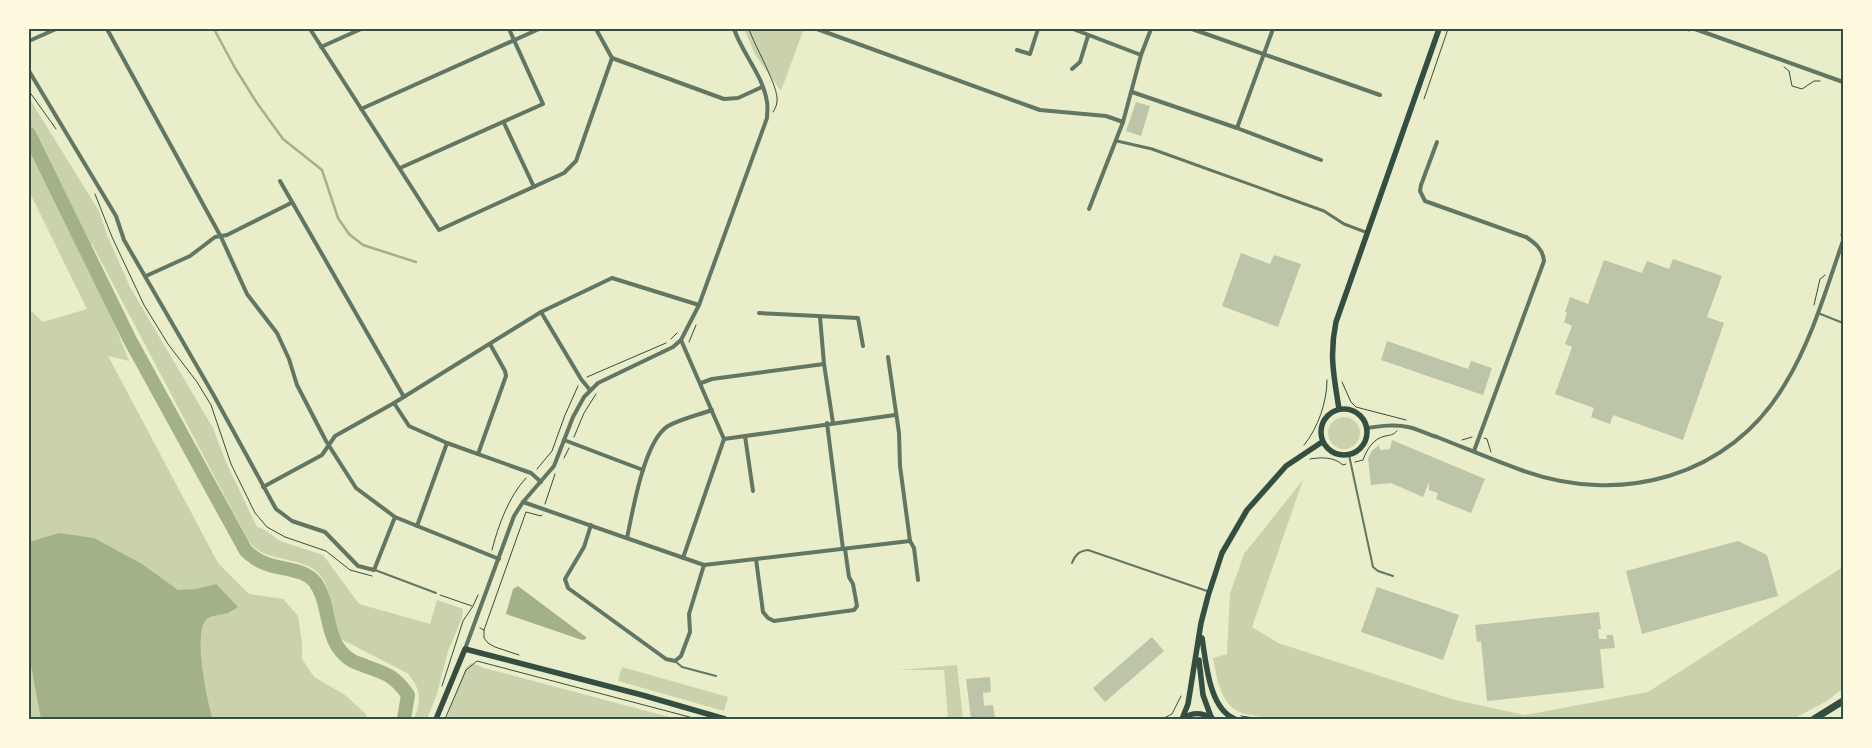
<svg xmlns="http://www.w3.org/2000/svg" width="1872" height="748" font-family="'Noto Serif',serif">
<style>
.green{fill:#cad2ad}
.water{fill:#a3b18a}
.lines{fill:none;stroke-linecap:round;stroke-linejoin:round}
.stream{stroke:#a3b18a;stroke-width:2.5}
.river{stroke:#a3b18a;stroke-width:14}
.building{fill:#bcc5a7}
.path{stroke:#344e41;stroke-width:1}
.service{stroke:#617663;stroke-width:2}
.pedestrian{stroke:#617663;stroke-width:3}
.minor{stroke:#617663;stroke-width:4}
.secondary{stroke:#344e41;stroke-width:5.5}
.trunk{stroke:#344e41;stroke-width:7}
.neatline{fill:none;stroke:#344e41;stroke-width:2}
</style>
<rect width="100%" height="100%" fill="#e9edc9"/>
<!-- green -->
<g class="green">
<path d="M744 29H797L803 31 781 91 756 56Z"/>
<path d="M29 98 99 211 108 237 130 287 213 428 226 462 257 527 265 530 280 541 323 555 359 604 430 624 437 600 463 609 462 618 448 651 437 694 427 719H414C422 700 421 688 407 673L335 636C332 616 333 585 316 571 306 563 292 561 280 558 265 554 258 553 248 540L92 244 79 252 112 318 129 361 108 356 218 563 249 594 283 599 298 616 302 642V659L314 677 345 695 366 714 367 719H30L29 309 43 322 87 309 29 191Z"/>
<circle cx="1344" cy="433" r="16"/>
<path d="M1303 480 1252 627 1278 643 1455 700 1525 715 1648 692 1843 567V688L1827 701 1793 719H1293C1278 718 1249 718 1236 710 1220 701 1216 674 1213 658L1227 654 1230 594 1244 554Z"/>
<path d="M472 663 484 668 677 719H446L466 667Z"/>
<path d="M957 665 963 719H948L944 670H898Z"/>
<path d="M622 667 728 697 724 711 618 681Z"/>
</g>
<!-- water -->
<g class="water">
<path d="M59 533 94 538 142 564 178 590 196 589 216 584 238 607C235 609 231 611 228 613 221 615 211 615 206 620 193 632 207 702 213 719H41L29 655V542Z"/>
<path d="M518 586 586 637V639L582 640 506 614 513 589Z"/>
</g>
<g class="lines">
<!-- stream -->
<path class="stream" d="M214 29 235 68 257 103 283 139 322 170 338 218 349 234 363 245 416 262"/>
<!-- river -->
<path class="river" d="M29 134 130 340 246 551C251 555 256 560 262 562 277 570 303 567 315 582 332 605 323 643 351 660 355 663 361 664 365 666 387 674 394 675 408 695L404 719"/>
</g>
<!-- building -->
<g class="building">
<path d="M1136 102 1150 106 1141 136 1126 131Z"/>
<path d="M1241 253 1270 264 1274 255 1301 264 1278 327 1222 306Z"/>
<path d="M1673 259 1722 276 1707 317 1724 323 1683 440 1613 415 1610 424 1591 417 1594 408 1555 394 1572 347 1565 344 1572 326 1564 322 1567 312H1565L1570 297 1588 304 1604 260 1642 273 1647 261 1669 269Z"/>
<path d="M1387 341 1468 369 1471 361 1492 368 1483 395 1381 360Z"/>
<path d="M1392 440 1485 479 1471 513 1436 499 1438 493 1429 490V482L1423 497 1391 483 1371 485 1368 458 1372 451 1379 445 1380 450 1390 449Z"/>
<path d="M1738 541 1767 555 1778 596 1642 634 1626 571Z"/>
<path d="M1377 587 1459 615 1443 660 1361 632Z"/>
<path d="M1599 612 1601 629H1598L1599 639H1607L1606 635H1613L1615 648 1600 649 1604 688 1487 701 1481 641 1477 642 1475 625Z"/>
<path d="M1152 637 1164 651 1105 702 1093 688Z"/>
<path d="M990 677 991 692 983 693 984 706 993 705 995 718 971 719 966 679Z"/>
</g>
<g class="lines">
<!-- path -->
<g class="path">
<path d="M749 29C754 45 779 87 777 101 777 105 775 109 773 112"/>
<path d="M1683 29 1689 31"/>
<path d="M1784 67 1789 71 1792 86 1802 89 1814 81H1820"/>
<path d="M29 91 56 129"/>
<path d="M1424 99 1448 29"/>
<path d="M95 194 112 237 144 305 168 344 197 382 211 405 231 464 255 513 267 527 285 537 326 551 350 570 372 576"/>
<path d="M1841 235 1843 228"/>
<path d="M1814 305 1820 279 1825 275"/>
<path d="M671 339 677 333"/>
<path d="M689 342 696 325"/>
<path d="M587 377 666 343"/>
<path d="M1342 382 1351 402 1356 407 1406 420"/>
<path d="M574 437 584 413 596 394"/>
<path d="M1484 438 1487 439 1491 452"/>
<path d="M1462 440 1472 437"/>
<path d="M1304 445C1318 428 1327 402 1327 380"/>
<path d="M564 458 569 448"/>
<path d="M1310 459C1322 457 1334 457 1343 465L1346 464"/>
<path d="M1355 462 1363 460C1367 449 1373 439 1385 436 1391 435 1393 435 1397 431"/>
<path d="M537 469 552 451 565 415 578 386"/>
<path d="M545 504 555 474"/>
<path d="M492 550C498 526 509 496 526 478"/>
<path d="M440 595 472 606"/>
<path d="M480 628 484 630V638L488 643 495 647 519 655"/>
<path d="M484 630 526 512 541 516 542 515"/>
<path d="M442 686 463 621 473 606 478 595"/>
<path d="M1241 716 1261 719"/>
<path d="M732 718 736 719"/>
<path d="M445 719 466 670 477 661 697 719"/>
<path d="M1162 719 1172 714 1181 696"/>
</g>
<!-- service -->
<g class="service">
<path d="M1818 313 1843 323"/>
<path d="M1349 455 1373 567 1378 571 1393 576"/>
<path d="M1072 563C1075 555 1079 551 1088 550L1207 591"/>
<path d="M375 570 436 593"/>
<path d="M675 661 682 667 716 676"/>
</g>
<!-- pedestrian -->
<path class="pedestrian" d="M1117 141 1152 149 1324 211 1344 224 1368 233"/>
<!-- minor -->
<g class="minor">
<path d="M107 29 221 237 247 294 277 333 289 359 297 385 326 441 356 488 395 517 499 559"/>
<path d="M310 29 439 230 564 173 576 161 612 58"/>
<path d="M596 29 612 58 724 99 738 98 762 87"/>
<path d="M817 29 1040 110 1106 116 1123 122"/>
<path d="M1073 29 1141 55"/>
<path d="M1192 29 1380 95"/>
<path d="M1695 29 1843 82"/>
<path d="M29 41 56 29"/>
<path d="M321 47 361 29"/>
<path d="M1017 50 1030 54 1038 29"/>
<path d="M1072 69 1080 62 1088 36"/>
<path d="M29 71 116 216 124 240 213 394 276 509 292 521 325 532 358 566 374 570 395 517"/>
<path d="M1132 92 1237 128 1321 160"/>
<path d="M361 109 539 29"/>
<path d="M504 123 534 187"/>
<path d="M1237 128 1273 29"/>
<path d="M1437 142 1421 185 1420 191 1425 201 1526 237C1535 243 1543 249 1544 261L1474 451"/>
<path d="M400 168 543 104 509 29"/>
<path d="M280 181 404 397"/>
<path d="M1089 209 1123 122 1141 55 1151 29"/>
<path d="M146 276 190 256 215 237 227 235 291 203"/>
<path d="M541 312 581 379 590 390"/>
<path d="M759 313 858 318 863 346"/>
<path d="M820 317 824 364 833 423"/>
<path d="M681 340 724 439 895 415"/>
<path d="M888 357 899 433 900 466 910 541 914 548 918 580"/>
<path d="M701 383 712 379 824 364"/>
<path d="M394 403 409 426 447 443 531 473 541 482"/>
<path d="M827 423 843 549"/>
<path d="M1367 428C1381 426 1395 424 1408 427 1418 429 1427 434 1437 437 1465 448 1493 460 1521 470 1620 506 1730 478 1785 384 1812 340 1826 289 1843 241"/>
<path d="M745 436 753 491"/>
<path d="M564 440 643 470"/>
<path d="M478 454 506 376 505 371 490 344"/>
<path d="M263 487 322 455 335 436 394 403 541 312 612 278 699 305"/>
<path d="M523 502 704 565 910 541"/>
<path d="M591 525 584 547 565 579 568 588 666 659 675 661 681 656 690 632 689 614 704 565"/>
<path d="M417 526 447 443"/>
<path d="M627 538C633 510 644 441 668 426 681 419 698 415 712 410"/>
<path d="M683 558 724 439"/>
<path d="M756 559 763 612 768 618 774 621 854 610 857 606 853 584 849 577 845 549"/>
<path d="M465 649 514 516 523 502 554 466 573 417 584 397 598 383 673 347 681 340 699 305 767 118C767 113 768 107 767 102 763 75 742 53 734 29"/>
</g>
<!-- secondary -->
<g class="secondary">
<circle cx="1344" cy="432" r="23"/>
<path d="M1339 409C1334 377 1329 355 1336 322L1439 29"/>
<path d="M1202 638C1206 662 1209 709 1235 719"/>
<path d="M1199 660 1203 695 1211 717"/>
<path d="M436 719 465 649 642 695 725 719"/>
<path d="M1182 719 1188 704 1201 623 1208 596 1222 553 1247 510 1286 466 1322 442"/>
<path d="M1182 719C1192 712 1201 712 1212 718"/>
</g>
<!-- trunk -->
<path class="trunk" d="M1814 719 1843 701"/>
</g>
<!-- border -->
<rect width="1872" height="748" fill="none" stroke="#fefae0" stroke-width="60"/>
<rect x="30" y="30" width="1812" height="688" class="neatline"/>
</svg>
